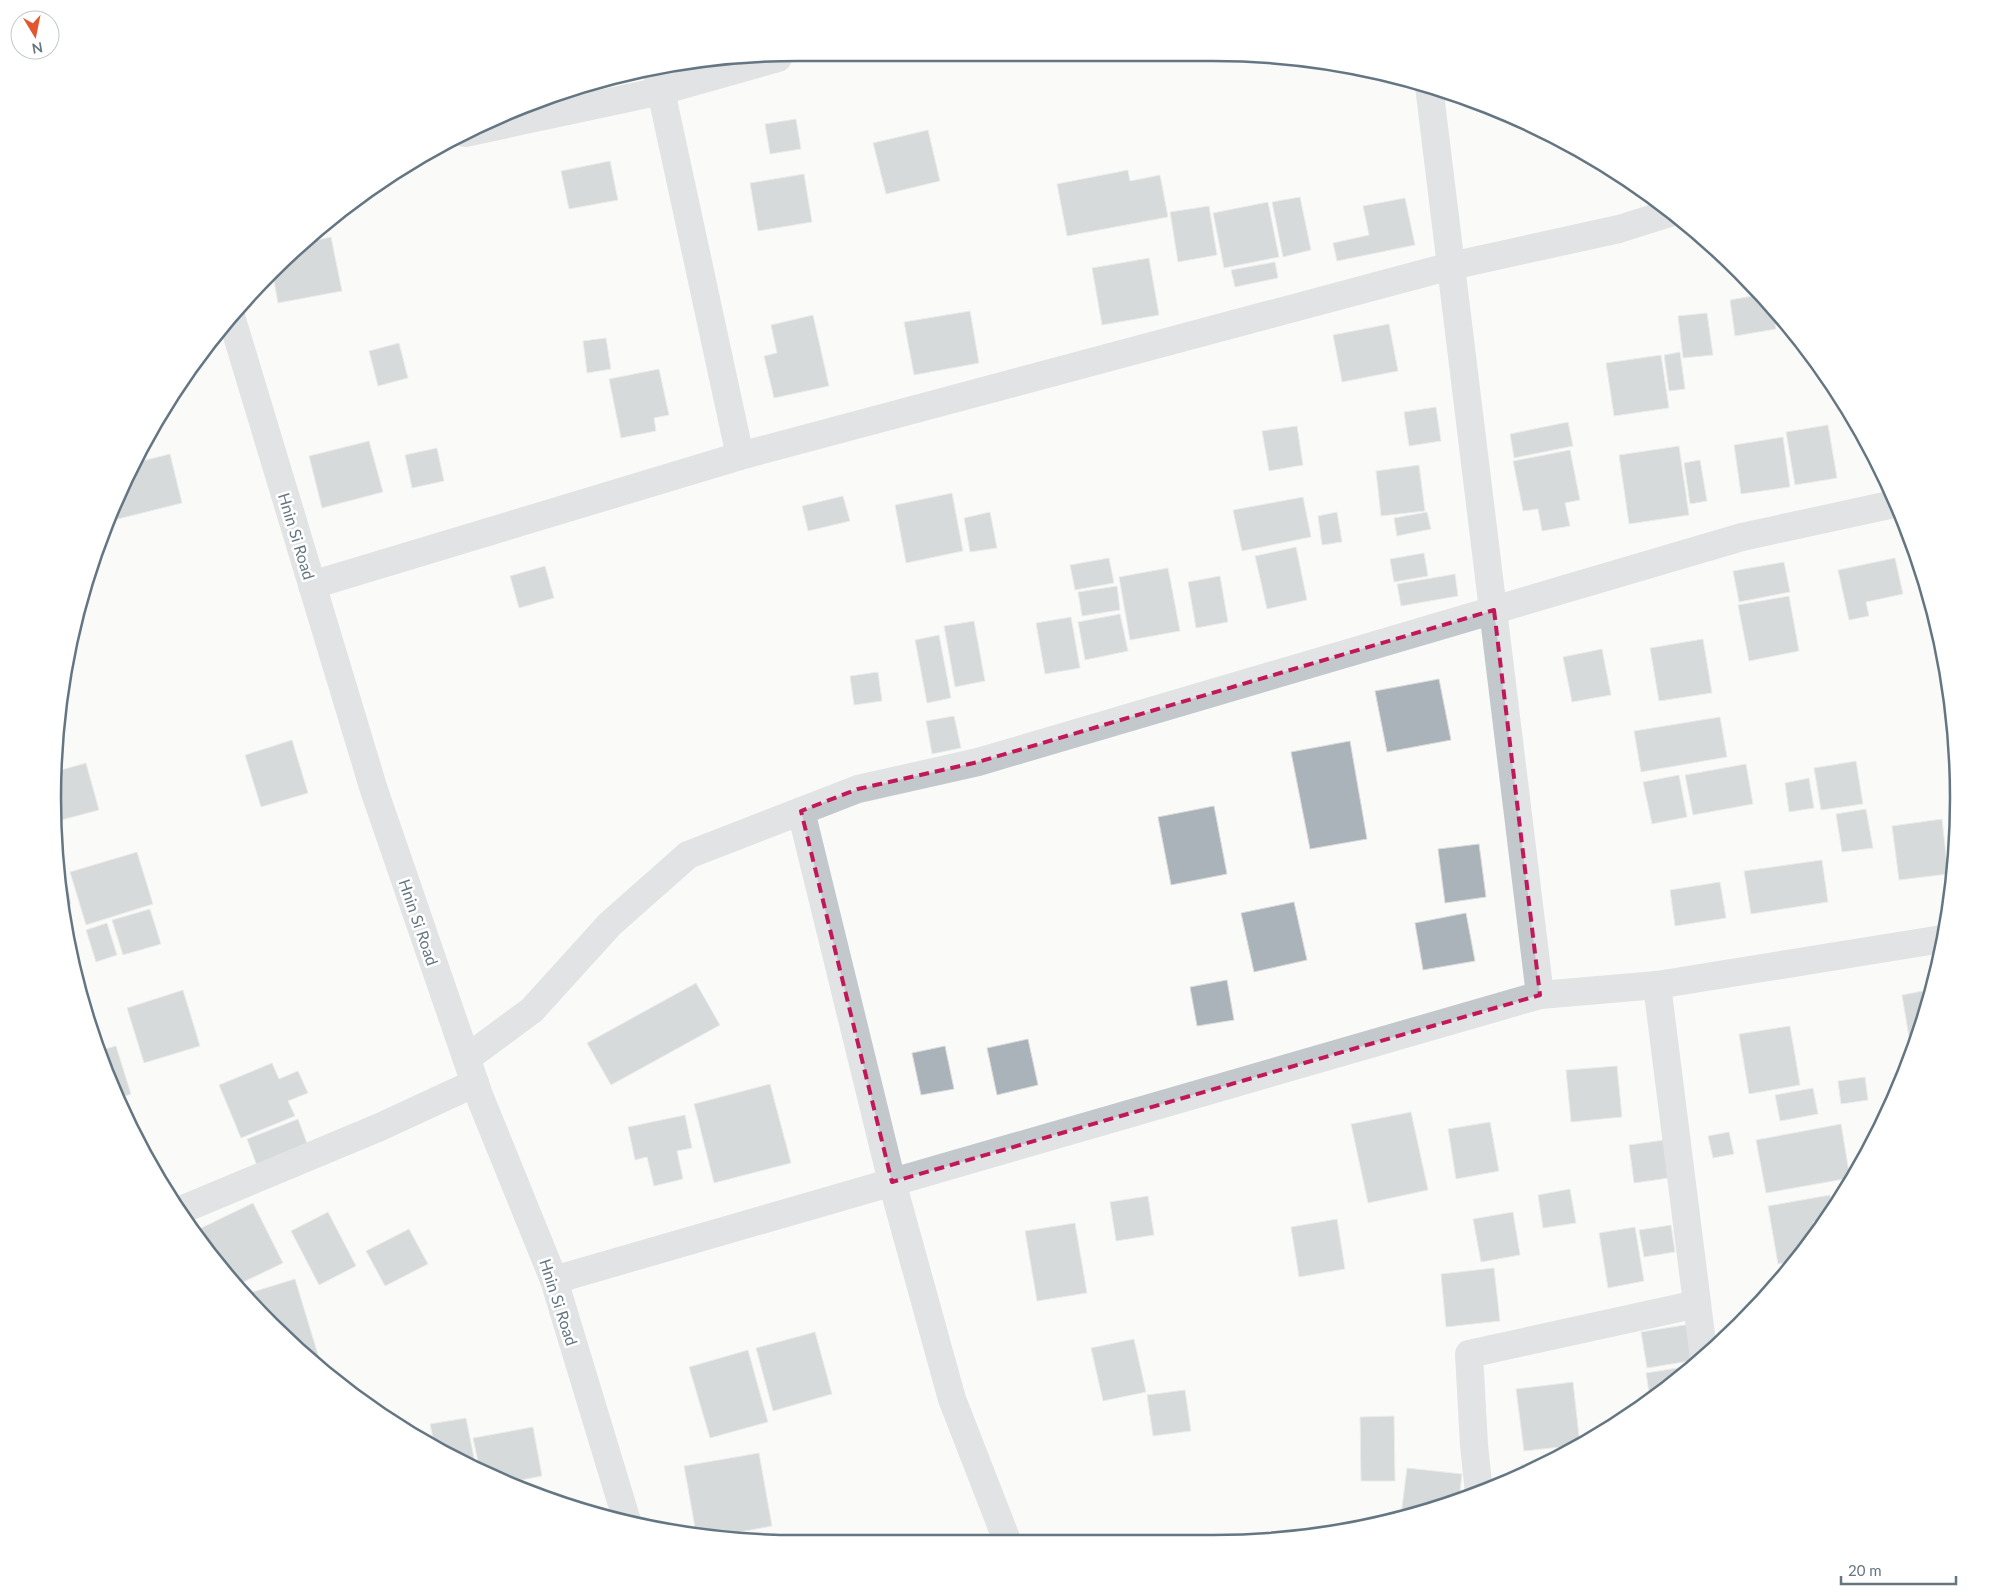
<svg xmlns="http://www.w3.org/2000/svg" width="2011" height="1596" font-family="Lato,sans-serif">
<style>
.building{fill:#aab3b9;stroke:#dcdcda}
.lines{fill:none;stroke-linecap:round;stroke-linejoin:round}
.street{stroke:#c3c8cc;stroke-width:28}
.marked{fill:none;stroke:#c2185b;stroke-width:4;stroke-dasharray:10 6;stroke-linejoin:round}
.labels{text-anchor:middle;dominant-baseline:central;stroke-width:5;stroke-linejoin:round;paint-order:stroke}
.street-label{font-size:16px;fill:#657683;stroke:#fff}
.rim{fill:none;stroke:#657683;stroke-width:2.5}
</style>
<rect width="100%" height="100%" fill="#fafaf8"/>
<!-- building -->
<g class="building">
<path d="M796 119 801 149 770 154 765 124Z"/>
<path d="M928 130 940 181 886 194 873 143Z"/>
<path d="M610 161 618 200 569 209 561 171Z"/>
<path d="M1128 170 1130 181 1160 175 1168 217 1067 236 1057 184Z"/>
<path d="M804 174 812 222 758 231 750 183Z"/>
<path d="M1300 197 1311 250 1283 257 1272 202Z"/>
<path d="M1405 198 1415 245 1337 261 1333 243 1369 235 1363 206Z"/>
<path d="M1268 202 1279 257 1224 268 1213 213Z"/>
<path d="M1209 206 1217 255 1178 262 1170 212Z"/>
<path d="M331 237 342 291 278 303 272 270 303 243Z"/>
<path d="M1149 258 1159 315 1102 325 1092 268Z"/>
<path d="M1275 262 1278 278 1235 287 1231 270Z"/>
<path d="M1758 295 1773 311 1776 329 1735 336 1730 300Z"/>
<path d="M970 311 979 363 914 375 904 322Z"/>
<path d="M1707 313 1713 355 1683 358 1678 316Z"/>
<path d="M813 315 829 386 774 398 764 356 777 353 771 325Z"/>
<path d="M1389 324 1398 371 1342 382 1333 335Z"/>
<path d="M606 338 611 369 587 373 583 341Z"/>
<path d="M399 343 408 378 378 386 369 351Z"/>
<path d="M1680 352 1685 389 1669 391 1664 355Z"/>
<path d="M1661 355 1669 408 1614 416 1606 363Z"/>
<path d="M659 369 669 415 654 418 656 431 621 438 609 379Z"/>
<path d="M1436 407 1441 441 1409 446 1404 412Z"/>
<path d="M1568 422 1573 446 1514 458 1510 434Z"/>
<path d="M1828 425 1837 478 1795 485 1786 432Z"/>
<path d="M1297 426 1303 465 1269 471 1262 431Z"/>
<path d="M1783 437 1790 487 1741 494 1734 445Z"/>
<path d="M369 441 383 492 322 508 309 456Z"/>
<path d="M1679 446 1689 515 1629 524 1619 455Z"/>
<path d="M437 448 444 481 412 488 405 455Z"/>
<path d="M1570 450 1580 500 1565 503 1570 526 1542 531 1538 509 1523 511 1513 461Z"/>
<path d="M170 454 182 503 106 522 134 463Z"/>
<path d="M1700 460 1707 501 1690 504 1684 463Z"/>
<path d="M1419 465 1425 511 1381 516 1376 471Z"/>
<path d="M952 493 963 551 906 563 895 505Z"/>
<path d="M843 496 850 521 808 531 802 506Z"/>
<path d="M1303 497 1311 537 1242 551 1233 510Z"/>
<path d="M990 512 997 548 970 552 964 518Z"/>
<path d="M1337 512 1342 542 1322 545 1318 516Z"/>
<path d="M1427 512 1431 529 1397 536 1394 518Z"/>
<path d="M1296 547 1307 600 1267 609 1255 556Z"/>
<path d="M1424 553 1428 576 1394 582 1390 559Z"/>
<path d="M1109 558 1114 583 1075 590 1070 565Z"/>
<path d="M1895 558 1903 594 1866 602 1869 616 1849 620 1838 570Z"/>
<path d="M1784 562 1790 592 1739 602 1733 571Z"/>
<path d="M545 566 554 598 519 608 510 576Z"/>
<path d="M1168 568 1180 631 1130 640 1119 577Z"/>
<path d="M1455 574 1458 596 1401 606 1397 584Z"/>
<path d="M1220 576 1228 622 1196 628 1188 582Z"/>
<path d="M1117 586 1120 610 1082 616 1078 592Z"/>
<path d="M1789 596 1799 651 1749 661 1738 605Z"/>
<path d="M1120 614 1128 651 1085 660 1078 622Z"/>
<path d="M1071 617 1080 668 1045 674 1036 623Z"/>
<path d="M974 621 985 681 955 687 944 626Z"/>
<path d="M939 635 951 698 927 703 915 640Z"/>
<path d="M1703 639 1712 693 1659 701 1650 648Z"/>
<path d="M1602 649 1611 695 1572 702 1563 657Z"/>
<path d="M878 672 882 701 854 705 850 676Z"/>
<path d="M1439 679 1451 740 1387 752 1375 691Z"/>
<path d="M954 716 961 748 932 754 926 721Z"/>
<path d="M1720 717 1727 757 1641 772 1634 731Z"/>
<path d="M292 740 308 793 261 807 245 755Z"/>
<path d="M1350 741 1367 839 1310 849 1291 752Z"/>
<path d="M1856 761 1863 804 1821 810 1814 768Z"/>
<path d="M86 763 99 810 54 822 53 798 54 772Z"/>
<path d="M1746 764 1753 804 1693 815 1685 775Z"/>
<path d="M1679 775 1687 817 1652 824 1643 782Z"/>
<path d="M1809 778 1814 808 1789 812 1785 783Z"/>
<path d="M1214 806 1227 874 1171 885 1158 817Z"/>
<path d="M1866 809 1873 848 1842 852 1836 814Z"/>
<path d="M1942 819 1948 874 1899 880 1892 826Z"/>
<path d="M1479 844 1486 897 1445 903 1438 849Z"/>
<path d="M137 852 153 904 86 925 70 872Z"/>
<path d="M1822 860 1828 902 1751 914 1744 871Z"/>
<path d="M64 869 71 904 61 906 57 870Z"/>
<path d="M1720 882 1726 918 1675 926 1670 890Z"/>
<path d="M1294 902 1307 960 1254 972 1241 913Z"/>
<path d="M150 909 161 944 123 955 112 920Z"/>
<path d="M1466 913 1475 961 1423 970 1415 923Z"/>
<path d="M107 923 117 955 96 962 86 930Z"/>
<path d="M1227 980 1234 1020 1197 1026 1190 987Z"/>
<path d="M696 983 720 1025 611 1085 587 1043Z"/>
<path d="M1933 989V991L1911 1049 1902 995Z"/>
<path d="M183 990 200 1046 144 1063 127 1008Z"/>
<path d="M1790 1026 1800 1085 1749 1094 1739 1034Z"/>
<path d="M1028 1039 1038 1085 997 1095 987 1048Z"/>
<path d="M116 1046 131 1094 117 1099 109 1083 98 1051Z"/>
<path d="M945 1046 954 1089 921 1095 912 1053Z"/>
<path d="M272 1063 279 1079 298 1071 308 1093 288 1101 295 1116 241 1138 219 1085Z"/>
<path d="M1617 1066 1622 1117 1571 1122 1566 1070Z"/>
<path d="M1865 1077 1868 1100 1841 1104 1838 1081Z"/>
<path d="M770 1084 791 1163 714 1183 694 1104Z"/>
<path d="M1813 1088 1818 1114 1780 1121 1775 1095Z"/>
<path d="M1411 1112 1428 1190 1368 1203 1351 1124Z"/>
<path d="M685 1115 692 1148 677 1151 683 1179 654 1186 647 1157 635 1160 628 1127Z"/>
<path d="M298 1119 308 1146 257 1166 247 1139Z"/>
<path d="M1490 1122 1499 1171 1456 1179 1448 1129Z"/>
<path d="M1841 1124 1850 1178 1766 1193 1756 1140Z"/>
<path d="M1729 1132 1734 1154 1713 1158 1708 1136Z"/>
<path d="M1664 1140 1669 1178 1634 1183 1629 1145Z"/>
<path d="M1570 1189 1576 1223 1543 1228 1538 1195Z"/>
<path d="M1830 1195 1832 1208 1825 1220 1813 1222 1815 1234 1804 1252 1796 1261 1778 1264 1768 1206Z"/>
<path d="M1148 1196 1154 1235 1116 1241 1110 1202Z"/>
<path d="M253 1203 283 1263 235 1286 195 1231Z"/>
<path d="M328 1212 356 1266 319 1285 291 1231Z"/>
<path d="M1513 1212 1520 1255 1481 1262 1473 1219Z"/>
<path d="M1337 1219 1345 1269 1299 1277 1291 1227Z"/>
<path d="M1075 1223 1087 1293 1037 1301 1025 1231Z"/>
<path d="M1671 1225 1675 1252 1644 1257 1639 1230Z"/>
<path d="M1635 1227 1644 1281 1608 1288 1599 1233Z"/>
<path d="M409 1229 428 1264 385 1286 366 1251Z"/>
<path d="M1494 1268 1500 1321 1446 1327 1441 1274Z"/>
<path d="M295 1279 319 1358 313 1360 248 1300 246 1294Z"/>
<path d="M1691 1324 1696 1360 1647 1368 1641 1332Z"/>
<path d="M815 1332 832 1394 773 1411 756 1348Z"/>
<path d="M1134 1339 1146 1392 1103 1401 1091 1348Z"/>
<path d="M748 1350 768 1422 710 1438 689 1367Z"/>
<path d="M1696 1365 1650 1398 1646 1373Z"/>
<path d="M1573 1382 1580 1445 1524 1451 1516 1389Z"/>
<path d="M1185 1390 1191 1431 1153 1436 1147 1395Z"/>
<path d="M1394 1416 1395 1481H1361L1360 1417Z"/>
<path d="M466 1418 476 1468 435 1448 430 1424Z"/>
<path d="M533 1427 542 1476 506 1483 480 1471 473 1438Z"/>
<path d="M759 1453 772 1526 719 1536 696 1533 684 1466Z"/>
<path d="M1555 1459 1523 1475 1521 1465Z"/>
<path d="M1407 1468 1462 1474 1459 1500 1411 1516 1401 1515Z"/>
</g>
<g class="lines">
<!-- street -->
<g class="street">
<path d="M656 68 740 456"/>
<path d="M1429 86 1540 995"/>
<path d="M465 133 661 91 778 58"/>
<path d="M231 316 374 790 479 1095 554 1280 627 1521"/>
<path d="M312 585 740 456 1451 266 1619 229 1670 213"/>
<path d="M801 811 892 1182 952 1399 1008 1543"/>
<path d="M1657 985 1704 1359"/>
<path d="M467 1058 532 1010 610 924 688 855 858 789 978 762 1742 537 1894 504"/>
<path d="M181 1210 380 1127 475 1083"/>
<path d="M554 1280 1540 995 1657 985 1942 939"/>
<path d="M1479 1493 1474 1445 1469 1354 1697 1304"/>
</g>
</g>
<!-- marked area -->
<path d="M0 0H2011V1596H0ZM1494 610 1540 995 892 1182 801 811 858 789 978 762Z" fill="#fafaf8" fill-opacity=".55" fill-rule="evenodd"/>
<path class="marked" d="M1494 610 1540 995 892 1182 801 811 858 789 978 762Z"/>
<g class="labels">
<!-- street labels -->
<g class="street-label">
<text transform="translate(297 536) rotate(73)">Hnin Si Road</text>
<text transform="translate(419 922) rotate(71)">Hnin Si Road</text>
<text transform="translate(559 1302) rotate(72)">Hnin Si Road</text>
</g>
</g>
<!-- crop -->
<path d="M0 0H2011V1596H0ZM798 61H1213A737 737 0 0 1 1950 798V798A737 737 0 0 1 1213 1535H798A737 737 0 0 1 61 798V798A737 737 0 0 1 798 61Z" fill="#fff" fill-rule="evenodd"/>
<path class="rim" d="M798 61H1213A737 737 0 0 1 1950 798V798A737 737 0 0 1 1213 1535H798A737 737 0 0 1 61 798V798A737 737 0 0 1 798 61Z"/>
<!-- north arrow -->
<g transform="translate(35 35) rotate(170)"><circle r="24" fill="#ffffff" stroke="#c1c8cd"/>
<path d="M0-4L9 19L0 12L-9 19Z" fill="#e4572e"/>
<text y="-8" font-size="14" font-weight="bold" text-anchor="middle" fill="#657683">N</text>
</g>
<!-- scale -->
<path d="M1841 1576v8h115v-8" fill="none" stroke="#657683" stroke-width="2.5"/>
<text x="1848" y="1576" font-size="15" fill="#657683" stroke="#ffffff" stroke-width="4" paint-order="stroke">20 m</text>
</svg>
